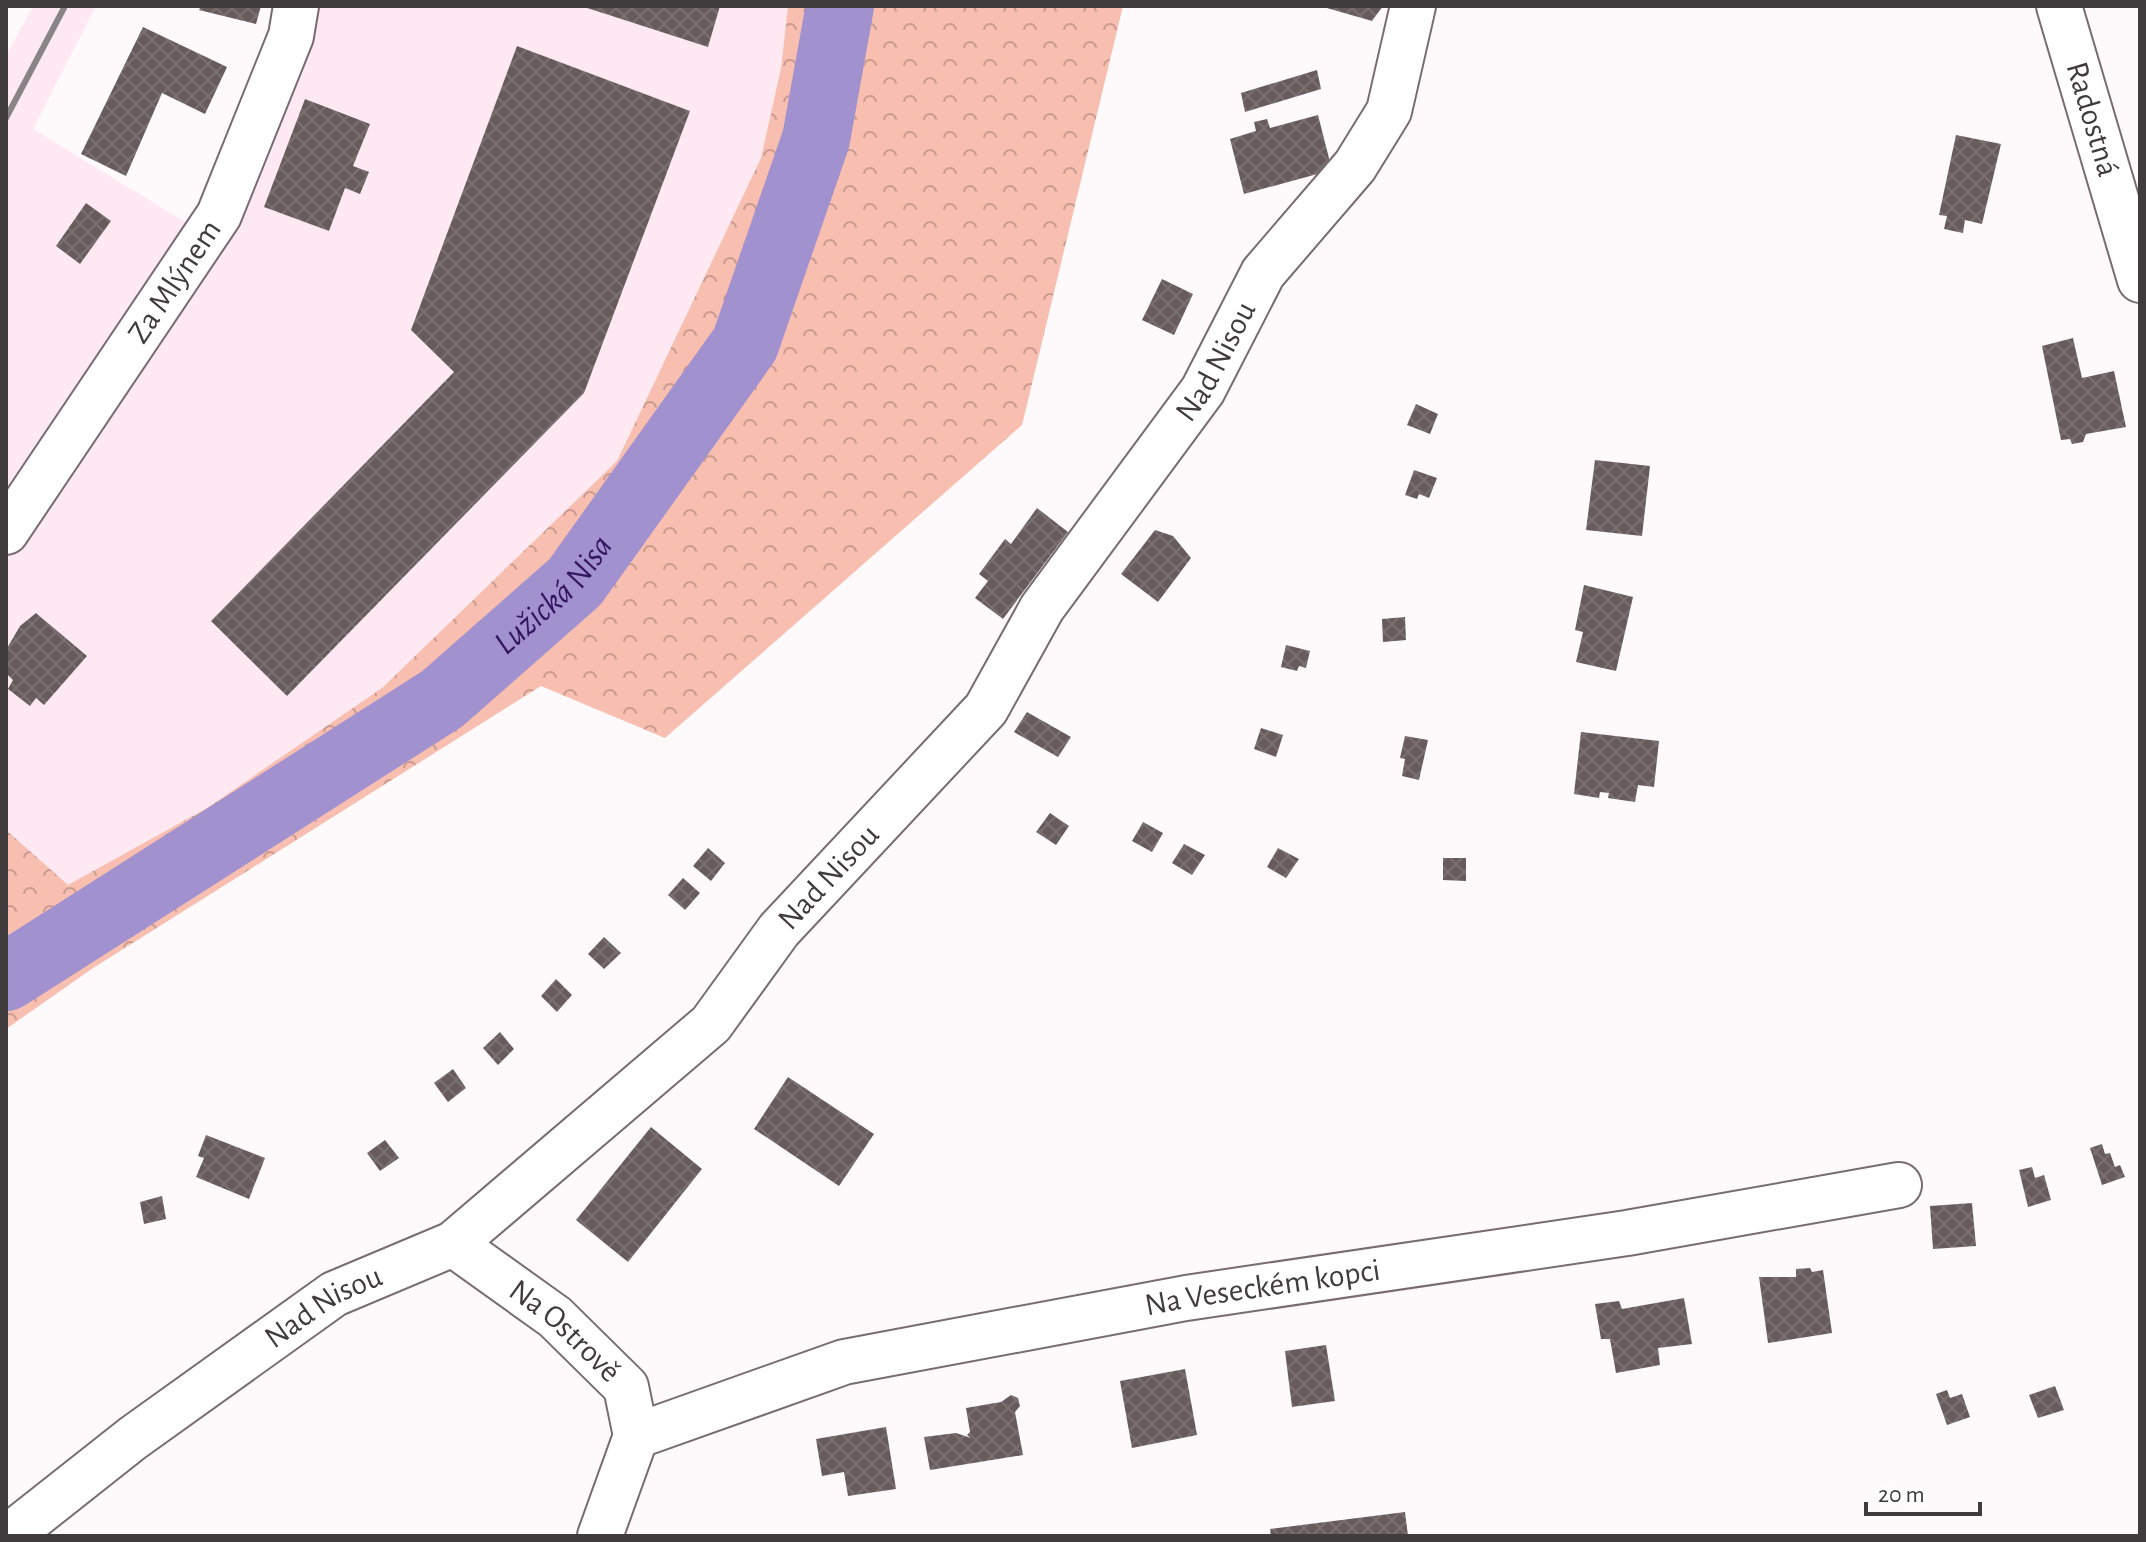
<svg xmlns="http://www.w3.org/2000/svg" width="2146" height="1542" font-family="'Alegreya Sans',sans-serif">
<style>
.built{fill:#fee9f3}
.forest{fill:url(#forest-crowns)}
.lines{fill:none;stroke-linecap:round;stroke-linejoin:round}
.river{stroke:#a191cf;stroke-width:68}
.building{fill:url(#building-cross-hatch)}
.minor-casing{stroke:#786c72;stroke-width:48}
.minor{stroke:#fff;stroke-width:44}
.rail{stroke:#898486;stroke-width:6}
.labels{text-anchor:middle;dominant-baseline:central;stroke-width:8;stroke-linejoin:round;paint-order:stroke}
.street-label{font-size:32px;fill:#403b3d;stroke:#fff}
.water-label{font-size:34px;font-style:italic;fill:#341660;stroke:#fff}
</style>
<defs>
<pattern id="forest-crowns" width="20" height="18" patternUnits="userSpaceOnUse" patternTransform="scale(2)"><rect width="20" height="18" fill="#f8beaf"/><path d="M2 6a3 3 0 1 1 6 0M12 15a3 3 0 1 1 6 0" fill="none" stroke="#ca9c90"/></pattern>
<pattern id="building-cross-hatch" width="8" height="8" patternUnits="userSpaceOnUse" patternTransform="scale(2)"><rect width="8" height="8" fill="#685b5c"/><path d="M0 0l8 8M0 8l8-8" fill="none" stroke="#7b7071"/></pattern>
</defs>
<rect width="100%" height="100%" fill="#fef9fb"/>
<!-- built -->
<path class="built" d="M33 6H96L33 129 221 244 311 6H788L781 68 761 158 617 461 382 688 207 808 68 886 6 830V56Z"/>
<!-- forest -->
<path class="forest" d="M788 6H1123L1022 425 665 738 541 686 93 968 6 1029V830L68 885 207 808 382 688 617 461 761 158 781 68Z"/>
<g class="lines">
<!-- river -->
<path class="river" id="s1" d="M6 977 442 699 575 582 745 344 816 139 840 6"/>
</g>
<!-- building -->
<g class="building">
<path d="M201 6H261L256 24 199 10Z"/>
<path d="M581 6H720L708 47Z"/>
<path d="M1320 6H1383L1372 21Z"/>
<path d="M143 27 227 67 205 114 162 93 126 176 81 154Z"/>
<path d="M517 46 690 111 584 393 287 696 211 621 454 372 411 330Z"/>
<path d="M1317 70 1321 89 1245 112 1241 93Z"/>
<path d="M305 99 370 124 353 166 369 172 360 194 345 188 329 231 264 207Z"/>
<path d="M1318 115 1332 170 1244 194 1230 139 1256 131 1254 122 1267 119 1270 128Z"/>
<path d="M1956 135 2001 144 1982 224 1965 220 1963 233 1944 229 1947 216 1939 215Z"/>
<path d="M86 203 111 221 80 264 56 246Z"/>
<path d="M1162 279 1193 294 1174 335 1142 320Z"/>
<path d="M2073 338 2082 378 2114 371 2126 427 2086 434 2083 442 2072 444 2070 439 2061 440 2042 346Z"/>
<path d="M1416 404 1438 414 1430 434 1407 425Z"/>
<path d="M1595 460 1650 466 1642 536 1586 530Z"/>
<path d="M1414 470 1437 478 1429 498 1419 494 1417 499 1405 495Z"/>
<path d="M1037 508 1068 532 1003 619 975 598 988 581 979 574 1005 539 1011 544Z"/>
<path d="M1155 530 1173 536 1191 558 1158 602 1121 574Z"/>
<path d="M1584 585 1633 597 1616 671 1576 662 1583 632 1575 630Z"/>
<path d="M36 613 87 656 44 705 36 698 30 706 8 689 13 680 6 673V650L20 626Z"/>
<path d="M1405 617 1406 640 1383 642 1382 619Z"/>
<path d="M1286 645 1310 651 1306 668 1299 666 1297 671 1281 667Z"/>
<path d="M1027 712 1071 737 1058 757 1014 732Z"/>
<path d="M1261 728 1283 735 1276 757 1254 749Z"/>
<path d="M1581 732 1659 741 1654 787 1638 785 1635 802 1608 798 1609 793 1600 792 1599 798 1574 794Z"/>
<path d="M1405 736 1428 740 1419 780 1402 776 1405 759 1400 758Z"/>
<path d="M1050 813 1069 826 1056 845 1036 832Z"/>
<path d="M1143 822 1163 833 1152 852 1132 841Z"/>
<path d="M1184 844 1205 855 1192 875 1172 863Z"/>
<path d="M708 848 725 863 711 881 693 866Z"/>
<path d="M1278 848 1299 859 1286 878 1267 867Z"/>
<path d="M1443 858H1466V881L1443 880Z"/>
<path d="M683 878 700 893 685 910 668 895Z"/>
<path d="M604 937 621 953 604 969 588 954Z"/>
<path d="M556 979 572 995 557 1012 541 996Z"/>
<path d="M500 1032 514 1049 498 1065 483 1048Z"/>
<path d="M453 1069 466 1088 448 1102 434 1083Z"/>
<path d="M788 1077 874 1134 839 1186 754 1129Z"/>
<path d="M651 1127 702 1169 628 1262 576 1220Z"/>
<path d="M206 1135 265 1158 249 1199 196 1177 204 1158 198 1156Z"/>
<path d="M385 1140 399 1158 380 1171 367 1153Z"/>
<path d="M2102 1144 2105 1154 2110 1153 2115 1167 2120 1165 2125 1177 2102 1185 2090 1148Z"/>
<path d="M2032 1167 2035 1178 2044 1175 2051 1200 2028 1207 2019 1170Z"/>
<path d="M162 1196 166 1219 144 1224 140 1202Z"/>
<path d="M1972 1203 1976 1246 1933 1249 1930 1206Z"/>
<path d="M1810 1268 1812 1272 1823 1270 1832 1333 1768 1343 1759 1277H1796V1269Z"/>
<path d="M1684 1298 1692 1344 1658 1348 1660 1365 1616 1373 1610 1339H1601L1595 1304 1619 1301 1622 1309Z"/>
<path d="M1326 1345 1335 1401 1292 1407 1285 1351Z"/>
<path d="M1185 1369 1197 1435 1132 1448 1120 1381Z"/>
<path d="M2055 1386 2064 1410 2038 1418 2029 1395Z"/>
<path d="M1947 1390 1950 1398 1962 1394 1970 1417 1947 1425 1936 1394Z"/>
<path d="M1011 1395 1018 1398 1020 1406 1015 1412 1023 1455 930 1470 924 1437 956 1433 971 1438 967 1435 970 1432 966 1408 1001 1402Z"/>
<path d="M886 1427 896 1489 848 1496 844 1472 822 1476 816 1439Z"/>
<path d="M1405 1512 1408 1536H1271L1270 1529Z"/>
</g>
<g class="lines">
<!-- minor casing -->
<g class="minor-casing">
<g id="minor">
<path id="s2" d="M2059 6 2140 280"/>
<path id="s3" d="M6 532 219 215 291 36 296 6"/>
<path id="s4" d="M453 1244 555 1317 626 1387 636 1436 600 1536"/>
<path id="s5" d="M636 1436 844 1362 1186 1298 1627 1233 1899 1185"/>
<path id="s6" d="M9 1536 133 1438 334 1294 453 1244 711 1024 779 930 986 709 1042 608 1203 390 1263 273 1355 166 1389 111 1413 6"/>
</g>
</g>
<!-- minor -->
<use href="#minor" class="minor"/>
<!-- rail -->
<path class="rail" d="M6 118 65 6"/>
</g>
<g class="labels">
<!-- street labels -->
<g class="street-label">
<text stroke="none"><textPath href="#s2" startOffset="118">Radostná</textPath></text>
<text stroke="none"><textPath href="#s3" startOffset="302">Za Mlýnem</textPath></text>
<text stroke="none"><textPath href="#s6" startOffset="1710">Nad Nisou</textPath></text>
<text stroke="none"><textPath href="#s6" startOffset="1062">Nad Nisou</textPath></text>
<text stroke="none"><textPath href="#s5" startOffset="646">Na Veseckém kopci</textPath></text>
<text stroke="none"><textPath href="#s6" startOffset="390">Nad Nisou</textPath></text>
<text stroke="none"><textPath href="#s4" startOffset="142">Na Ostrově</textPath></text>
</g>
<!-- water labels -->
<g class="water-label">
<text stroke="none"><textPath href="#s1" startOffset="670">Lužická Nisa</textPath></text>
</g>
</g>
<!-- border -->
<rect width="2146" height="1542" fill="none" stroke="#403b3d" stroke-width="16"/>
<!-- scale -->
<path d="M1866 1502v12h114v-12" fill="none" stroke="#403b3d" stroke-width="4"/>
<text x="1878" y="1502" font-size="24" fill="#403b3d" stroke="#ffffff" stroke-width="6" paint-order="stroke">20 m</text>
</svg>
